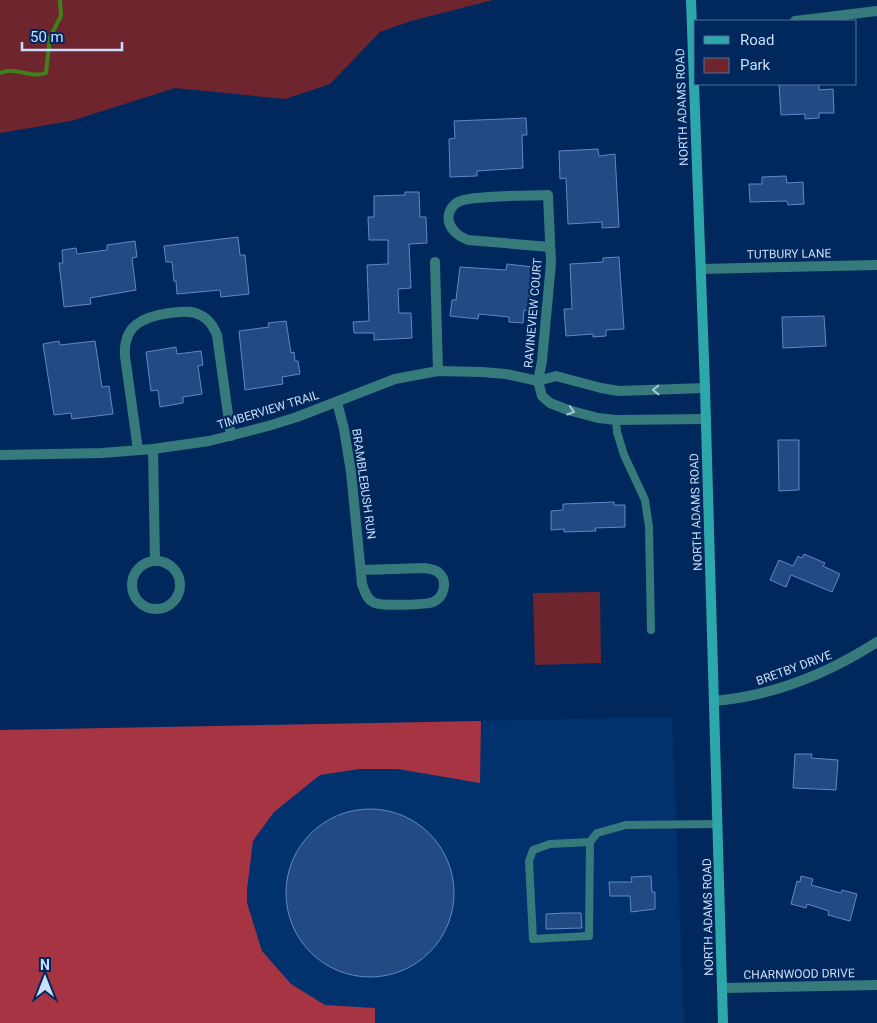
<svg xmlns="http://www.w3.org/2000/svg" width="877" height="1023" font-family="Roboto,sans-serif">
<style>
.built{fill:#02326e}
.green{fill:#6f252d}
.forest{fill:#a73443}
.lines{fill:none;stroke-linecap:round;stroke-linejoin:round}
.stream{stroke:#3e811a;stroke-width:4}
.building{fill:#224a83;stroke:#5e89c7}
.lane{stroke:#377a7c;stroke-width:8}
.street{stroke:#377a7c;stroke-width:10}
.secondary{stroke:#2ea7aa;stroke-width:10}
.oneway{stroke:#a6c5da}
.labels{text-anchor:middle;dominant-baseline:central;stroke-width:4.5;stroke-linejoin:round;paint-order:stroke}
.street-label{font-size:12px;fill:#cbdef9;stroke:#00285d}
</style>
<rect width="100%" height="100%" fill="#00285d"/>
<!-- built -->
<path class="built" d="M672 717 684 1023H0V730Z"/>
<!-- green -->
<g class="green">
<path d="M0 0H493L411 21 380 32 330 84 285 99 175 88 71 121 0 133Z"/>
<path d="M600 592 601 663 535 665 533 593Z"/>
</g>
<!-- forest -->
<path class="forest" d="M481 721 480 783 398 769H359L320 775 274 812 253 841 247 889V903L262 951 291 984 325 1005 375 1008V1023H0V730Z"/>
<g class="lines">
<!-- stream -->
<path class="stream" d="M0 73C16 66 31 79 46 73L50 37 61 16 60 0"/>
</g>
<!-- building -->
<g class="building">
<path d="M779 84H819V90L833 89 834 113H819V118L805 119V114L781 115Z"/>
<path d="M526 118 527 135H522L523 168 477 171V176L450 177 449 139 455 138 454 121Z"/>
<path d="M598 149 599 156 615 154 619 227 602 228V222L568 224 566 178 560 179 559 151Z"/>
<path d="M786 176 787 183 803 182 804 204 788 205 787 201 750 202 749 184H762V177Z"/>
<path d="M405 192H419L420 217H426L427 243 409 244 411 288 398 289 399 313H411L412 338 374 340V333H354L353 322 369 321 367 265 388 264V240H369L368 217H374V196L405 195Z"/>
<path d="M238 237 240 255H245L249 294 221 297 220 290 177 294 176 281H174L172 262H166L164 246Z"/>
<path d="M135 241 137 257 132 258 136 290 90 298 91 304 64 307 59 263H63L62 250 76 248 77 254 107 250V245Z"/>
<path d="M619 257 624 329 606 330V336L593 337V334L566 336 564 309H572L570 264 603 262V258Z"/>
<path d="M507 264 533 267 529 311 524 310 523 323 509 322V317L479 314 478 319 450 316 452 300H456L460 267 506 270Z"/>
<path d="M824 316 826 346 783 348 782 317Z"/>
<path d="M286 321 291 353 294 352 295 361H298L300 374 282 377 283 384 245 390 239 331 269 327 268 323Z"/>
<path d="M59 341 60 345 95 341 102 387 109 386 113 414 72 419 71 413 54 415 43 344Z"/>
<path d="M176 347 177 354 201 351 203 365 198 366 202 394 183 397V403L160 407 158 390 151 391 146 352Z"/>
<path d="M778 440H799V490L779 491Z"/>
<path d="M614 502V505H625V527L595 528 596 531 564 532V529L551 530V511L563 510V504Z"/>
<path d="M804 554 825 563 823 566 840 574 832 592 791 575 786 587 770 580 779 560 793 566 798 556 802 558Z"/>
<path d="M795 754H812L811 758 838 760 836 790 793 788Z"/>
<circle cx="370" cy="893" r="84"/>
<path d="M651 876 652 892H655V909L631 912 630 896H610L609 882H632L631 877Z"/>
<path d="M801 876 813 879 811 885 841 893 842 890 857 894 850 921 828 915 829 911 807 904 806 908 791 904 797 881 800 882Z"/>
<path d="M565 913H581L582 928 546 929V914Z"/>
</g>
<g class="lines">
<!-- lane -->
<g class="lane">
<path d="M616 420 617 432 624 455 645 500 649 527 651 630"/>
<path d="M590 842 550 844 533 850 529 861 533 939 589 936 590 842 597 833 626 825 718 824"/>
</g>
<!-- street -->
<g class="street">
<path d="M795 21 877 11"/>
<path d="M550 247 468 240C459 236 452 232 449 222 447 214 451 206 458 202 471 195 530 196 548 195L551 263 542 361 538 381 542 396 550 403 568 410 598 418 616 420 706 419"/>
<path d="M435 262 438 371"/>
<path d="M701 269 877 265"/>
<path d="M337 402 344 429 351 472 362 584C365 592 367 600 375 603 381 606 426 605 433 602 444 598 448 581 439 573 435 569 429 569 424 568L362 570"/>
<path d="M153 449 155 561"/>
<path d="M138 450 125 356C123 325 143 317 169 313 179 312 191 310 200 315 209 319 213 326 217 335L231 436"/>
<path d="M0 455 102 453 153 449 209 441 268 426 297 417 395 379 438 371 482 372 506 374 538 381 556 376 601 388 619 391 705 388"/>
<circle cx="156" cy="585" r="24"/>
<path d="M714 701C773 696 827 674 877 642"/>
<path d="M722 988 877 985"/>
</g>
<!-- secondary -->
<path class="secondary" d="M691 0 705 388 723 1023"/>
</g>
<!-- one-way arrows -->
<defs><path id="oneway-chevron" d="M-2-3.5L2.5 0L-2 3.5" fill="none" stroke-width="1.6" stroke-linecap="round" stroke-linejoin="round" transform="scale(1.25)"/></defs>
<g class="oneway">
<use href="#oneway-chevron" transform="translate(656 390) rotate(179)"/>
<use href="#oneway-chevron" transform="translate(571 411) rotate(16)"/>
</g>
<g class="labels">
<!-- street labels -->
<g class="street-label">
<text transform="translate(682 107) rotate(-92)">NORTH ADAMS ROAD</text>
<text transform="translate(789 254) rotate(-1)">TUTBURY LANE</text>
<text transform="translate(533 313) rotate(-85)">RAVINEVIEW COURT</text>
<text transform="translate(268 410) rotate(-17)">TIMBERVIEW TRAIL</text>
<text transform="translate(364 484) rotate(82)">BRAMBLEBUSH RUN</text>
<text transform="translate(696 512) rotate(-92)">NORTH ADAMS ROAD</text>
<text transform="translate(794 668) rotate(-20)">BRETBY DRIVE</text>
<text transform="translate(708 917) rotate(-91)">NORTH ADAMS ROAD</text>
<text transform="translate(799 974) rotate(-1)">CHARNWOOD DRIVE</text>
</g>
</g>
<!-- legend -->
<rect x="694" y="20" width="162" height="65" fill="#00285d" stroke="#51719b"/>
<rect x="704" y="36" width="25" height="8" fill="#2ea7aa" stroke="#51719b"/>
<text x="740" y="45" font-size="15" fill="#cbdef9">Road</text>
<rect x="704" y="58" width="25" height="15" fill="#6f252d" stroke="#51719b"/>
<text x="740" y="70" font-size="15" fill="#cbdef9">Park</text>
<!-- north arrow -->
<g transform="translate(45 978)" stroke="#00285d" stroke-width="4" paint-order="stroke">
<path d="M0-4L9 19L0 12L-9 19Z" fill="#cbdef9"/>
<text y="-8" font-size="14" font-weight="bold" text-anchor="middle" fill="#cbdef9">N</text>
</g>
<!-- scale -->
<path d="M22 42v8h100v-8" fill="none" stroke="#cbdef9" stroke-width="2.5"/>
<text x="30" y="42" font-size="15" fill="#cbdef9" stroke="#00285d" stroke-width="4" paint-order="stroke">50 m</text>
</svg>
